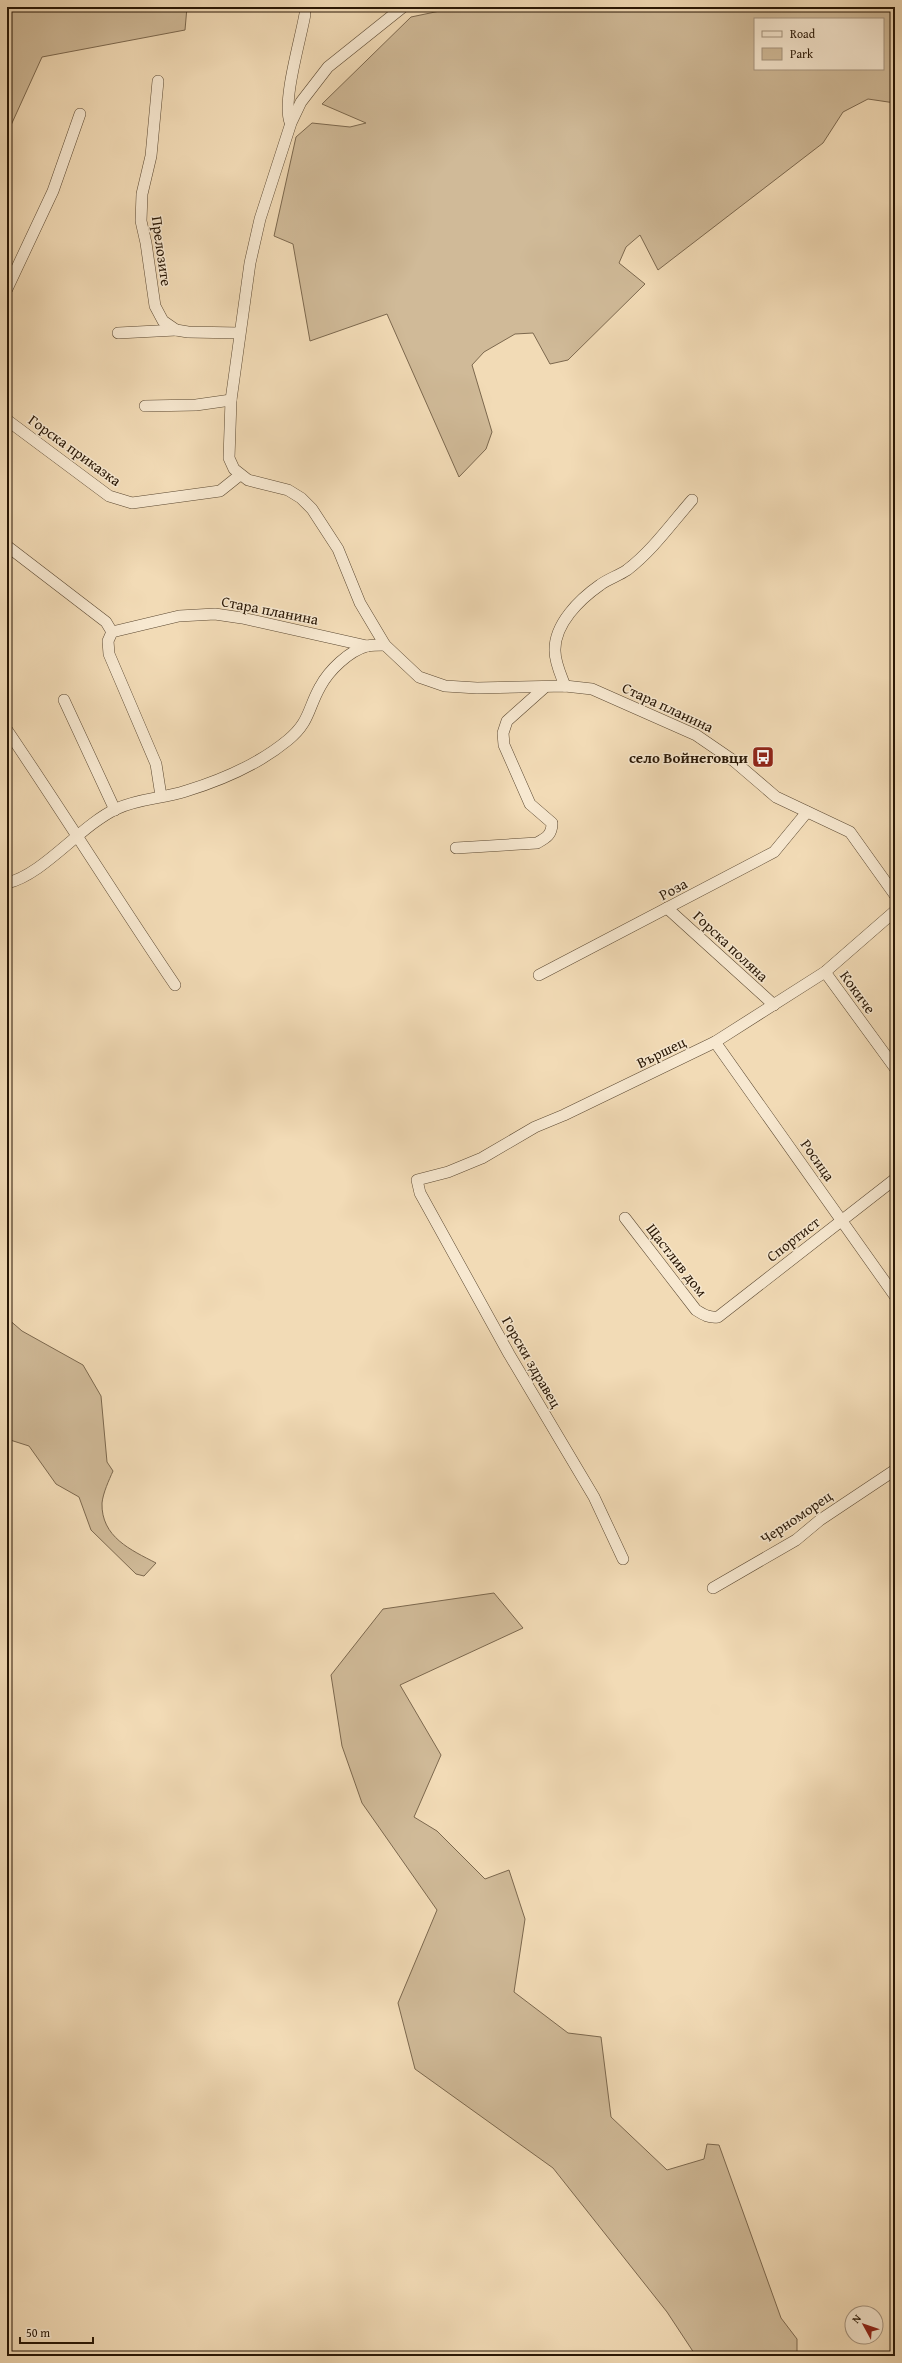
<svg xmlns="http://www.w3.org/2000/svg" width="902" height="2363" font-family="'Gentium Book Plus',serif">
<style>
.green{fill:#d0ba98;stroke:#7c684e;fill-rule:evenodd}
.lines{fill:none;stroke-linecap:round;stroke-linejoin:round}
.minor-casing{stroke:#5b4831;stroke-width:12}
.minor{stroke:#f7e8d0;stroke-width:11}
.labels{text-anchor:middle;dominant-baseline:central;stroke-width:3;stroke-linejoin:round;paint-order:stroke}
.street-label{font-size:15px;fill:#291705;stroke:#f7e8d0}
.poi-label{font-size:15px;font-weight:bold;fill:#291705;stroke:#f7e8d0;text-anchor:end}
</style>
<rect width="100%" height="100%" fill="#f2dbb6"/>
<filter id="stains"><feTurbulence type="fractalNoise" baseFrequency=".005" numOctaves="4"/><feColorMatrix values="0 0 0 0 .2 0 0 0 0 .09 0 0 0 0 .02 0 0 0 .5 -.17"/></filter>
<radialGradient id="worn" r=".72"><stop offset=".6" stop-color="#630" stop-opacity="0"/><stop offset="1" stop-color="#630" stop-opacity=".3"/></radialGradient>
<!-- green -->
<g class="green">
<path d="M7 7H187L185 30 42 57 7 134Z"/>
<path d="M459 7H895V103L868 99 843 112 823 143 658 270 640 235 626 247 619 263 645 284 568 360 550 364 533 333 515 334 484 352 472 365 492 432 486 449 459 477 387 314 310 341 293 244 274 236 296 137 312 123 350 127 366 123 322 104 411 17ZM755 19H883V69H755Z"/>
<path d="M7 1318 22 1331 83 1365 101 1396 107 1462 113 1471C109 1480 103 1493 102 1503 101 1537 131 1550 156 1563L144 1576 136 1574 91 1530 79 1497 56 1484 29 1446 7 1439Z"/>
<path d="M494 1593 523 1628 400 1685 441 1755 414 1817 437 1831 485 1879 509 1870 525 1919 514 1992 568 2033 601 2037 611 2117 667 2170 704 2159 707 2144 719 2145 781 2318 797 2339V2356H696L667 2312 553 2168 415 2069 398 2003 437 1910 362 1803 342 1746 331 1675 383 1609Z"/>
</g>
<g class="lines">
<!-- minor casing -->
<g class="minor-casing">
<g id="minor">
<path d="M403 7 328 67 301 102 291 123 260 219 250 263 231 400 229 458 234 469 248 480 288 490 301 498 312 509 338 549 360 603 385 645 419 677 445 686 477 688 565 686 592 689 696 735 734 761 776 797 850 832 895 895"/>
<path d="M158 81 151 156 142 194 141 221 146 243 155 306 163 321 176 330 188 332 239 333"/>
<path d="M290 122C282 101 301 38 305 14"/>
<path d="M7 289 53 191 80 114"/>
<path d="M118 333 176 330"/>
<path d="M145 406 196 405 231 400"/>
<path d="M7 420 109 496 132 503 220 491 240 475"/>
<path d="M7 546 106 622 112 632"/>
<path d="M112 632 179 616 215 614 242 618 367 646"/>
<path d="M112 632 108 641 109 654 156 764 161 796"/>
<path d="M565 686C561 675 555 663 555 651 554 624 580 599 600 585 608 579 618 576 627 570 652 551 671 524 692 500"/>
<path d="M64 700 115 810"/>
<path d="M7 730C64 814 118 901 175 985"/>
<path d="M456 848 537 843C546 838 552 835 552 823L530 804 504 745 503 733 507 721 544 688"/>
<path d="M7 883C43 875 80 826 116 809 140 798 162 799 186 791 222 780 259 764 288 740 310 722 308 708 320 687 329 670 349 651 367 646 373 645 380 645 385 645"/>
<path d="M667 908 774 1005"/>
<path d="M825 972 895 1068"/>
<path d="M539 975 774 852 807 812"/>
<path d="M715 1042 895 1296"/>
<path d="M625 1218 696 1310C704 1315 709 1318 718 1317L895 1179"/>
<path d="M623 1559 594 1497 509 1354 420 1193 417 1180 448 1172 482 1158 535 1127 564 1115 715 1042 825 972 895 911"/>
<path d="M713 1588 796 1540 820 1520 895 1470"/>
</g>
</g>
<!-- minor -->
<use href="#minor" class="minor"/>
</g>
<!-- icons -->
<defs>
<g id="bus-square" transform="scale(1.15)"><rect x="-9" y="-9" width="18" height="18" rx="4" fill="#8f2418" stroke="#f7e8d0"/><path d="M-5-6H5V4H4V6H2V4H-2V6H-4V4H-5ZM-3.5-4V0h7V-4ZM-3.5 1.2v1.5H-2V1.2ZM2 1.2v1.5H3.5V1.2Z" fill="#fff"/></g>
</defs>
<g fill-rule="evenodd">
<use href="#bus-square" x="763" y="757"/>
</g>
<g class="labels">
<!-- street labels -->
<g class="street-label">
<text transform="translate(162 251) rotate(82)">Прелозите</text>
<text transform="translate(75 450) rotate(36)">Горска приказка</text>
<text transform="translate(270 610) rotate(11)">Стара планина</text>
<text transform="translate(668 707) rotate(25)">Стара планина</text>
<text transform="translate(673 889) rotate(-28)">Роза</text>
<text transform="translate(731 946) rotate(43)">Горска поляна</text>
<text transform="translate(858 992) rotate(54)">Кокиче</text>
<text transform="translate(661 1052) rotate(-26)">Вършец</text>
<text transform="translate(818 1160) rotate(55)">Росица</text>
<text transform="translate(793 1239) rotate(-38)">Спортист</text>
<text transform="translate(677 1260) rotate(52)">Щастлив дом</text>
<text transform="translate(532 1362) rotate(60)">Горски здравец</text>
<text transform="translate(796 1517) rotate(-34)">Черноморец</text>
</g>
<!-- poi labels -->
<g class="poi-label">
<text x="748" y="757">село Войнеговци</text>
</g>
</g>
<!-- margin -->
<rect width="902" height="2363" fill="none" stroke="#f2dbb6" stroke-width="24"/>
<rect x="8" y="8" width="886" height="2347" fill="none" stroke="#291705" stroke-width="2"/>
<rect x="12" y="12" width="878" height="2339" fill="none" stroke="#291705"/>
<!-- legend -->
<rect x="754" y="18" width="130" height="52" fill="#f7e8d0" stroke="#a5947f"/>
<rect x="762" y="31" width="20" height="6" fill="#f7e8d0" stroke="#a5947f"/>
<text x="790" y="38" font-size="12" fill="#291705">Road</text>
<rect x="762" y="48" width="20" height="12" fill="#d0ba98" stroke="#a5947f"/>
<text x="790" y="58" font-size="12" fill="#291705">Park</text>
<!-- north arrow -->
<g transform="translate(864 2325) rotate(310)"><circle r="19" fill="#f7e8d0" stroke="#a5947f"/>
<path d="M0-3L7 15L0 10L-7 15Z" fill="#8f2418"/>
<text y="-6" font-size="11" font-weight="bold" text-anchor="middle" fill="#291705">N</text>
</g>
<!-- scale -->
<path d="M20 2337v6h73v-6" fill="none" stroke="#291705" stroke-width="2"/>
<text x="26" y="2337" font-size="12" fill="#291705" stroke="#f7e8d0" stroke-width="3" paint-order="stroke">50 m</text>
<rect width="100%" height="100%" filter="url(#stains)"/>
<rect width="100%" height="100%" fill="url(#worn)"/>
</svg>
